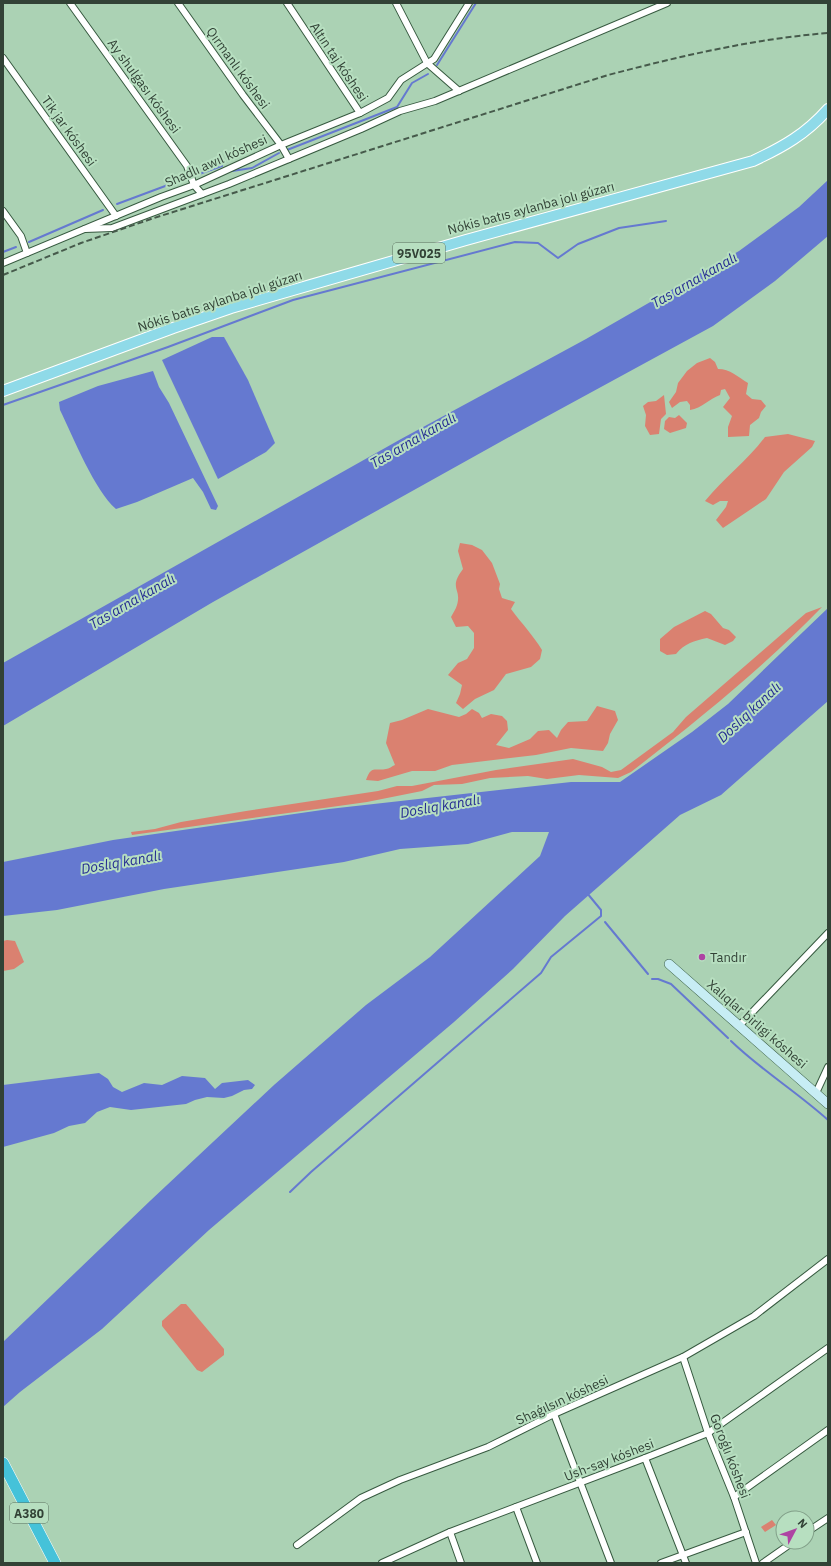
<svg xmlns="http://www.w3.org/2000/svg" width="831" height="1566" font-family="'IBM Plex Sans',sans-serif">
<style>
.green{fill:#da8170}
.water{fill:#6579d0}
.lines{fill:none;stroke-linecap:round;stroke-linejoin:round}
.stream{stroke:#6579d0;stroke-width:2}
.street-casing{stroke:#375a40;stroke-width:8}
.secondary-casing{stroke:#375a40;stroke-width:10}
.primary-casing{stroke:#fff;stroke-width:12}
.highway-casing{stroke:#fff;stroke-width:12}
.street{stroke:#fff;stroke-width:6}
.secondary{stroke:#c7edf4;stroke-width:9}
.primary{stroke:#8fdae8;stroke-width:10}
.highway{stroke:#45c2d9;stroke-width:11}
.rail{stroke:#465a4b;stroke-width:2;stroke-dasharray:6 3;stroke-linecap:butt}
.poi-dot{fill:#ae43a3;stroke:#b7dfc0;stroke-width:1.5}
.labels{text-anchor:middle;dominant-baseline:central;stroke-width:4;stroke-linejoin:round;paint-order:stroke}
.shield{fill:#b7dfc0;stroke:#5a715f;stroke-width:1}
.shield-label{font-size:12px;font-weight:bold;fill:#324236}
.street-label{font-size:13px;fill:#324236;stroke:#b7dfc0}
.poi-label{font-size:13px;fill:#324236;stroke:#b7dfc0;text-anchor:start}
.water-label{font-size:14px;font-style:italic;fill:#242b91;stroke:#b7dfc0}
</style>
<rect width="100%" height="100%" fill="#abd2b4"/>
<!-- green -->
<g class="green">
<path d="M710 358 715 362 718 369C730 369 738 377 748 383L746 394 752 399 761 400 766 406 761 412 759 418 750 425 749 436 728 437V427L732 416 723 407 730 398 725 389 721 390 720 395C709 399 702 408 690 410V405L687 401 680 402 672 408 669 402 676 392 678 383 687 371 697 363Z"/>
<path d="M664 395 666 414 661 419 659 434 650 435 645 426 646 415 643 406 648 402 656 401Z"/>
<path d="M679 415 687 423 686 428 670 433 664 429 665 421 669 417 675 418Z"/>
<path d="M788 434 815 441 812 447 784 472 766 499 723 528 716 520 726 507 728 501H720L713 505 705 501C724 478 748 460 765 437Z"/>
<path d="M460 543 472 545 482 550 492 563 500 584 499 589 502 598 515 602 511 609C522 624 533 635 542 650L540 659 531 667 506 674 494 690 475 699 463 709 456 703 460 694 462 685 448 675 458 663 467 659 474 648V633L468 626 456 627 451 617C453 613 456 609 457 605 462 588 448 589 463 569L458 551Z"/>
<path d="M822 607C763 668 697 721 631 772L618 778 579 775 547 779 528 776 490 778 462 784 434 785 422 791 367 802 132 835 131 832 155 829 181 822 246 811 378 791 397 786H412L496 770 573 759 602 767 611 772 621 770 673 732 686 717 806 613Z"/>
<path d="M705 611 711 614 723 628 729 630 736 637 733 641 725 645 707 638C694 641 685 643 676 654L667 655 660 651V639L674 627Z"/>
<path d="M597 706 615 711 618 720 610 734 608 743 603 751 571 748 536 755 452 765 435 771H412L378 781 366 780C371 765 375 771 386 769 389 769 392 766 395 765L386 743 390 723 402 720 428 709 459 717 466 714 472 709 479 713 482 718 491 714 502 716 507 721 508 730 496 745 509 748 530 739 538 731 549 730 557 738 561 730 568 722 587 721Z"/>
<path d="M7 940 15 941 24 962 14 969 3 971V941Z"/>
<path d="M181 1304H186L224 1349V1355L202 1372 197 1370 162 1326V1321Z"/>
<path d="M772 1520 776 1525 765 1532 761 1527Z"/>
</g>
<!-- water -->
<g class="water">
<path d="M828 180V236L775 281 713 326 511 436 213 602 3 726V663L401 439 586 339 739 251 799 207Z"/>
<path d="M212 337H224L248 380 275 443 266 452 218 479 162 360Z"/>
<path d="M153 371 159 387 169 403 218 506 216 510 211 509 203 492 193 478 137 502 116 509C95 491 73 437 60 410L59 402 98 386Z"/>
<path d="M828 608V701L721 795 680 815 565 916 513 969 454 1022 209 1230 102 1329 20 1392 3 1407V1342L151 1200 274 1085 366 1005 430 957 540 856 549 832H512L468 844 400 849 344 862 164 889 57 910 3 916V862L113 840 329 809 571 782H620L692 732 728 704Z"/>
<path d="M99 1073 108 1079 113 1087 122 1092 144 1083 162 1085 182 1076 205 1078 215 1089 222 1083 248 1080 255 1085 252 1089 244 1090 232 1096 224 1098 207 1097 195 1100 186 1104 131 1110 110 1107 97 1112 85 1123 69 1126 54 1133 3 1147V1085Z"/>
</g>
<g class="lines">
<!-- stream -->
<g class="stream">
<path d="M437 65 476 3"/>
<path d="M287 150 397 107 412 83 428 74"/>
<path d="M232 171 252 168 279 153"/>
<path d="M199 174 222 166"/>
<path d="M117 204 184 179"/>
<path d="M29 242 103 210"/>
<path d="M3 252 16 247"/>
<path d="M3 405 168 347 293 300 515 242 538 243 558 258 578 244 619 228 666 221"/>
<path d="M605 922 648 974"/>
<path d="M652 979H658L671 984 728 1038"/>
<path d="M731 1041C761 1070 797 1092 828 1120"/>
<path d="M290 1192 311 1172 541 973 551 957 601 916V910L587 893"/>
</g>
<!-- street casing -->
<g class="street-casing">
<g id="street">
<path d="M70 3 187 166 194 185 202 194"/>
<path d="M178 3 243 95 281 145 289 159"/>
<path d="M287 3 360 113"/>
<path d="M396 3 427 63 459 91"/>
<path d="M3 58 116 216"/>
<path d="M3 211 21 236 27 253"/>
<path d="M85 229 112 228 229 184 361 129 400 111 435 101 667 3"/>
<path d="M3 263 161 197 194 185 281 145 360 113 388 98 401 80 434 59 469 3"/>
<path d="M739 1026 828 933"/>
<path d="M816 1093 828 1067"/>
<path d="M683 1357 708 1433 734 1497 756 1563"/>
<path d="M554 1414 611 1563"/>
<path d="M645 1458 686 1563"/>
<path d="M734 1497 828 1430"/>
<path d="M516 1507 537 1563"/>
<path d="M450 1532 461 1563"/>
<path d="M807 1532 828 1518"/>
<path d="M297 1545 361 1498 400 1480 488 1447 554 1414 683 1357 754 1316 828 1259"/>
<path d="M382 1563 450 1532 645 1458 708 1433 828 1348"/>
<path d="M661 1563 746 1532"/>
<path d="M763 1563 793 1542"/>
</g>
</g>
<!-- secondary casing -->
<g class="secondary-casing">
<path id="secondary" d="M669 964 828 1104"/>
</g>
<!-- primary casing -->
<g class="primary-casing">
<path id="primary" d="M3 391 173 328 231 308 466 240 753 161C783 147 806 134 828 109"/>
</g>
<!-- highway casing -->
<g class="highway-casing">
<path id="highway" d="M3 1463 55 1563"/>
</g>
<!-- street -->
<use href="#street" class="street"/>
<!-- secondary -->
<use href="#secondary" class="secondary"/>
<!-- primary -->
<use href="#primary" class="primary"/>
<!-- highway -->
<use href="#highway" class="highway"/>
<!-- rail -->
<path class="rail" d="M3 275 81 243 154 218 608 75C681 56 753 39 828 33"/>
</g>
<!-- markers -->
<circle class="poi-dot" cx="702" cy="957" r="4"/>
<g class="labels">
<!-- shield labels -->
<g class="shield">
<rect x="393" y="243" width="52" height="20" rx="3"/>
<rect x="10" y="1503" width="38" height="20" rx="3"/>
</g>
<g class="shield-label">
<text x="419" y="253">95V025</text>
<text x="29" y="1513">A380</text>
</g>
<!-- street labels -->
<g class="street-label">
<text transform="translate(339 62) rotate(56)">Altın taj kóshesi</text>
<text transform="translate(238 68) rotate(54)">Qırmanlı kóshesi</text>
<text transform="translate(144 86) rotate(54)">Ay shulǵası kóshesi</text>
<text transform="translate(69 131) rotate(54)">Tik jar kóshesi</text>
<text transform="translate(216 161) rotate(-24)">Shadlı awıl kóshesi</text>
<text transform="translate(531 208) rotate(-15)">Nókis batıs aylanba jolı gúzarı</text>
<text transform="translate(220 301) rotate(-18)">Nókis batıs aylanba jolı gúzarı</text>
<text transform="translate(757 1024) rotate(41)">Xalıqlar birligi kóshesi</text>
<text transform="translate(562 1400) rotate(-25)">Shaǵılsın kóshesi</text>
<text transform="translate(730 1456) rotate(69)">Goroǵlı kóshesi</text>
<text transform="translate(609 1460) rotate(-21)">Ush-say kóshesi</text>
</g>
<!-- poi labels -->
<g class="poi-label">
<text x="710" y="957">Tandır</text>
</g>
<!-- water labels -->
<g class="water-label">
<text transform="translate(694 280) rotate(-30)">Tas arna kanalı</text>
<text transform="translate(413 440) rotate(-30)">Tas arna kanalı</text>
<text transform="translate(132 601) rotate(-30)">Tas arna kanalı</text>
<text transform="translate(749 712) rotate(-43)">Doslıq kanalı</text>
<text transform="translate(440 806) rotate(-10)">Doslıq kanalı</text>
<text transform="translate(121 862) rotate(-10)">Doslıq kanalı</text>
</g>
</g>
<!-- border -->
<rect width="831" height="1566" fill="none" stroke="#324236" stroke-width="8"/>
<!-- north arrow -->
<g transform="translate(795 1530) rotate(49)"><circle r="19" fill="#b7dfc0" stroke="#82a089"/>
<path d="M0-3L7 15L0 10L-7 15Z" fill="#ae43a3"/>
<text y="-6" font-size="11" font-weight="bold" text-anchor="middle" fill="#324236">N</text>
</g>
</svg>
